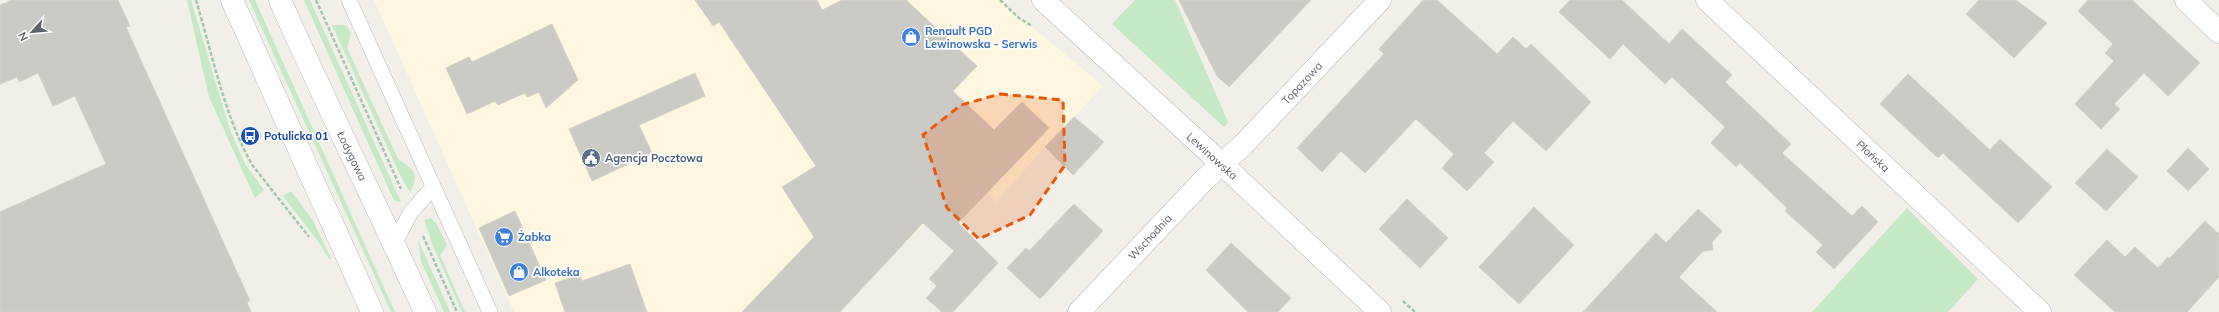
<svg xmlns="http://www.w3.org/2000/svg" width="2219" height="312" font-family="Mulish,sans-serif">
<style>
.commercial{fill:#fef7e0}
.green{fill:#c5e8c5}
.building{fill:#cccac5;stroke:#d6d1c6}
.lines{fill:none;stroke-linecap:round;stroke-linejoin:round}
.lane-casing{stroke:#b5b8bc;stroke-width:16}
.street-casing{stroke:#b5b8bc;stroke-width:23}
.secondary-casing{stroke:#b6babf;stroke-width:23}
.path{stroke:#9cc7a9;stroke-width:2.5;stroke-dasharray:4 2;stroke-linecap:butt}
.lane{stroke:#fff;stroke-width:15}
.street{stroke:#fff;stroke-width:22}
.secondary{stroke:#fff;stroke-width:22}
.marked{fill:#e8590c;fill-opacity:0.2;stroke:#e8590c;stroke-width:3;stroke-dasharray:8 5;stroke-linejoin:round}
.labels{text-anchor:middle;dominant-baseline:central;stroke-width:3.5;stroke-linejoin:round;paint-order:stroke}
.shop-label{font-size:11px;font-weight:bold;fill:#366cbe;stroke:#fff;text-anchor:start}
.street-label{font-size:11px;fill:#5f6368;stroke:#fff}
.transit-label{font-size:11px;font-weight:bold;fill:#164399;stroke:#fff;text-anchor:start}
.service-label{font-size:11px;font-weight:bold;fill:#4e5e75;stroke:#fff;text-anchor:start}
</style>
<rect width="100%" height="100%" fill="#f1efe8"/>
<!-- commercial -->
<path class="commercial" d="M374 0H1000L1103 86 1045 147 996 202 980 187 925 225 902 246 840 312H514Z"/>
<!-- green -->
<g class="green">
<path d="M187 0H191L230 130 245 164 264 190 255 198 209 97Z"/>
<path d="M249 0H255L395 312H391Z"/>
<path d="M304 0H310L401 202 395 201 391 194Z"/>
<path d="M1135 0H1175L1228 122 1224 127 1112 24Z"/>
<path d="M332 25H345C354 32 350 39 347 48L398 159C412 168 421 174 410 192L401 177Z"/>
<path d="M291 191 313 221 331 258 329 259 318 241 283 196Z"/>
<path d="M1907 208 1978 279 1948 312H1812Z"/>
<path d="M431 218 436 223 447 245 440 255 465 312H462L433 246 424 220Z"/>
<path d="M418 240 450 312H444L421 261Z"/>
</g>
<!-- building -->
<g class="building">
<path d="M12 0H118L130 26 126 27 134 45 250 301 247 302 251 312H0V212L106 164 75 96 53 106 38 73 19 82 17 77 0 84V5Z"/>
<path d="M695 0H817L822 10 842 0H906L977 66 953 91 994 130 1022 102 1049 128 958 223 998 263 953 312H942L926 298 937 286 929 279 954 251 923 223 840 312H742L814 237 782 187 816 166 719 22 713 26Z"/>
<path d="M1179 0H1311L1229 87 1217 76Z"/>
<path d="M1423 0H1437L1497 54 1513 37 1526 49 1531 44 1591 102 1546 151 1513 121 1484 153 1494 162 1467 191 1442 168 1454 154 1416 119 1365 173 1341 151 1322 172 1297 148 1384 54 1379 49Z"/>
<path d="M1570 0H1622L1669 44 1682 29 1732 75 1725 82 1791 144 1782 153 1852 216 1862 206 1878 222 1834 269 1816 252 1823 245 1785 211 1787 208 1740 163 1736 167 1711 143 1725 127 1672 77 1665 84 1623 44 1610 59 1559 12Z"/>
<path d="M1979 0H2016L2047 23 2014 58 1966 14Z"/>
<path d="M2088 0H2132L2200 63 2168 96 2144 73 2114 104 2120 109 2101 129 2075 104 2114 61 2105 53 2113 44 2078 11Z"/>
<path d="M552 24 578 80 546 108 539 92 527 97 525 93 498 105 495 101 467 114 446 68 469 57 472 62Z"/>
<path d="M695 73 705 96 639 125 652 153 592 181 569 129Z"/>
<path d="M1908 74 1990 150 2000 139 2052 187 2018 223 1943 153 1938 158 1880 104Z"/>
<path d="M1074 117 1104 142 1073 175 1045 147Z"/>
<path d="M2188 148 2209 169 2188 191 2167 171Z"/>
<path d="M2107 149 2138 177 2106 211 2075 183Z"/>
<path d="M1407 199 1448 238 1420 268 1379 229Z"/>
<path d="M1074 204 1103 231 1040 299 1007 268 1026 248 1029 251Z"/>
<path d="M1534 207 1574 245 1519 304 1479 267Z"/>
<path d="M1698 209 1722 231 1712 242 1713 250 1703 251 1679 277 1717 312H1583L1656 233 1666 243Z"/>
<path d="M515 211 546 280 509 296 479 228Z"/>
<path d="M2205 221 2219 234V277L2187 312H2115L2074 275 2107 240 2125 257 2135 247 2158 268 2168 257 2169 259Z"/>
<path d="M1231 243 1291 298 1278 312H1248L1206 270Z"/>
<path d="M630 264 647 312H565L555 283 580 275 582 281Z"/>
</g>
<g class="lines">
<!-- lane casing -->
<g class="lane-casing">
<g id="lane">
<path d="M349 0 490 312"/>
<path d="M394 244 411 212 433 187"/>
</g>
</g>
<!-- street casing -->
<g class="street-casing">
<g id="street">
<path d="M1043 0 1222 164 1380 312"/>
<path d="M1707 0 2040 312"/>
<path d="M2186 0 2219 32"/>
<path d="M1079 312 1204 180 1243 145 1380 0"/>
</g>
</g>
<!-- secondary casing -->
<g class="secondary-casing">
<g id="secondary">
<path d="M232 0 372 312"/>
<path d="M280 0C326 105 378 207 425 312"/>
</g>
</g>
<!-- path -->
<g class="path">
<path d="M196 0C212 53 225 119 253 166L309 237"/>
<path d="M316 0 401 189"/>
<path d="M1000 0 1019 18 1032 26"/>
<path d="M423 236 457 312"/>
<path d="M1403 301 1415 312"/>
</g>
<!-- lane -->
<use href="#lane" class="lane"/>
<!-- street -->
<use href="#street" class="street"/>
<!-- secondary -->
<use href="#secondary" class="secondary"/>
</g>
<!-- marked area -->
<path class="marked" d="M1000 94 1063 100 1065 165 1030 215 979 239 947 208 923 135 961 105Z"/>
<!-- icons -->
<defs>
<g id="shop-disc" transform="scale(1)"><circle r="9.5" fill="#3f7fe0" stroke="#fff"/><path d="M-5-2.5h2.3a2.7 3.5 0 0 1 5.4 0H5L5.5 6h-11ZM-1.5-2.5h3a1.5 2.3 0 0 0-3 0Z" fill="#fff"/></g>
<g id="bus-disc" transform="scale(1)"><circle r="9.5" fill="#1a4fb4" stroke="#fff"/><path d="M-5-6H5V4H4V6H2V4H-2V6H-4V4H-5ZM-3.5-4V0h7V-4ZM-3.5 1.2v1.5H-2V1.2ZM2 1.2v1.5H3.5V1.2Z" fill="#fff"/></g>
<g id="civic-disc" transform="scale(1)"><circle r="9.5" fill="#5c6f8a" stroke="#fff"/><path d="M-.6-6.5H3V-4.5H.6V-3L4-1V1h2V6H-6V1h2V-1L-.6-3ZM-1.2 2.5V6h2.4V2.5Z" fill="#fff"/></g>
<g id="supermarket-disc" transform="scale(1)"><circle r="9.5" fill="#3f7fe0" stroke="#fff"/><path d="M-6-5.5h2.5l.6 2H6L4.5 2H-2.5L-4.4-4H-6ZM-1.5 3.2a1.3 1.3 0 1 0 .1 0ZM3 3.2a1.3 1.3 0 1 0 .1 0Z" fill="#fff"/></g>
</defs>
<g fill-rule="evenodd">
<use href="#shop-disc" x="911" y="37"/>
<use href="#bus-disc" x="250" y="136"/>
<use href="#civic-disc" x="591" y="158"/>
<use href="#supermarket-disc" x="504" y="237"/>
<use href="#shop-disc" x="519" y="272"/>
</g>
<g class="labels">
<!-- shop labels -->
<g class="shop-label">
<text x="925" y="31">Renault PGD<tspan x="925" dy="13">Lewinowska - Serwis</tspan></text>
<text x="518" y="237">Żabka</text>
<text x="533" y="272">Alkoteka</text>
</g>
<!-- street labels -->
<g class="street-label">
<text transform="translate(1302 83) rotate(-47)">Topazowa</text>
<text transform="translate(352 156) rotate(64)">Łodygowa</text>
<text transform="translate(1212 156) rotate(42)">Lewinowska</text>
<text transform="translate(1873 156) rotate(43)">Płońska</text>
<text transform="translate(1150 237) rotate(-47)">Wschodnia</text>
</g>
<!-- transit labels -->
<g class="transit-label">
<text x="264" y="136">Potulicka 01</text>
</g>
<!-- service labels -->
<g class="service-label">
<text x="605" y="158">Agencja Pocztowa</text>
</g>
</g>
<!-- north arrow -->
<g transform="translate(32 32) rotate(243)" stroke="#ffffff" stroke-width="3" paint-order="stroke">
<path d="M0-3L7 15L0 10L-7 15Z" fill="#5f6368"/>
<text y="-6" font-size="11" font-weight="bold" text-anchor="middle" fill="#5f6368">N</text>
</g>
</svg>
